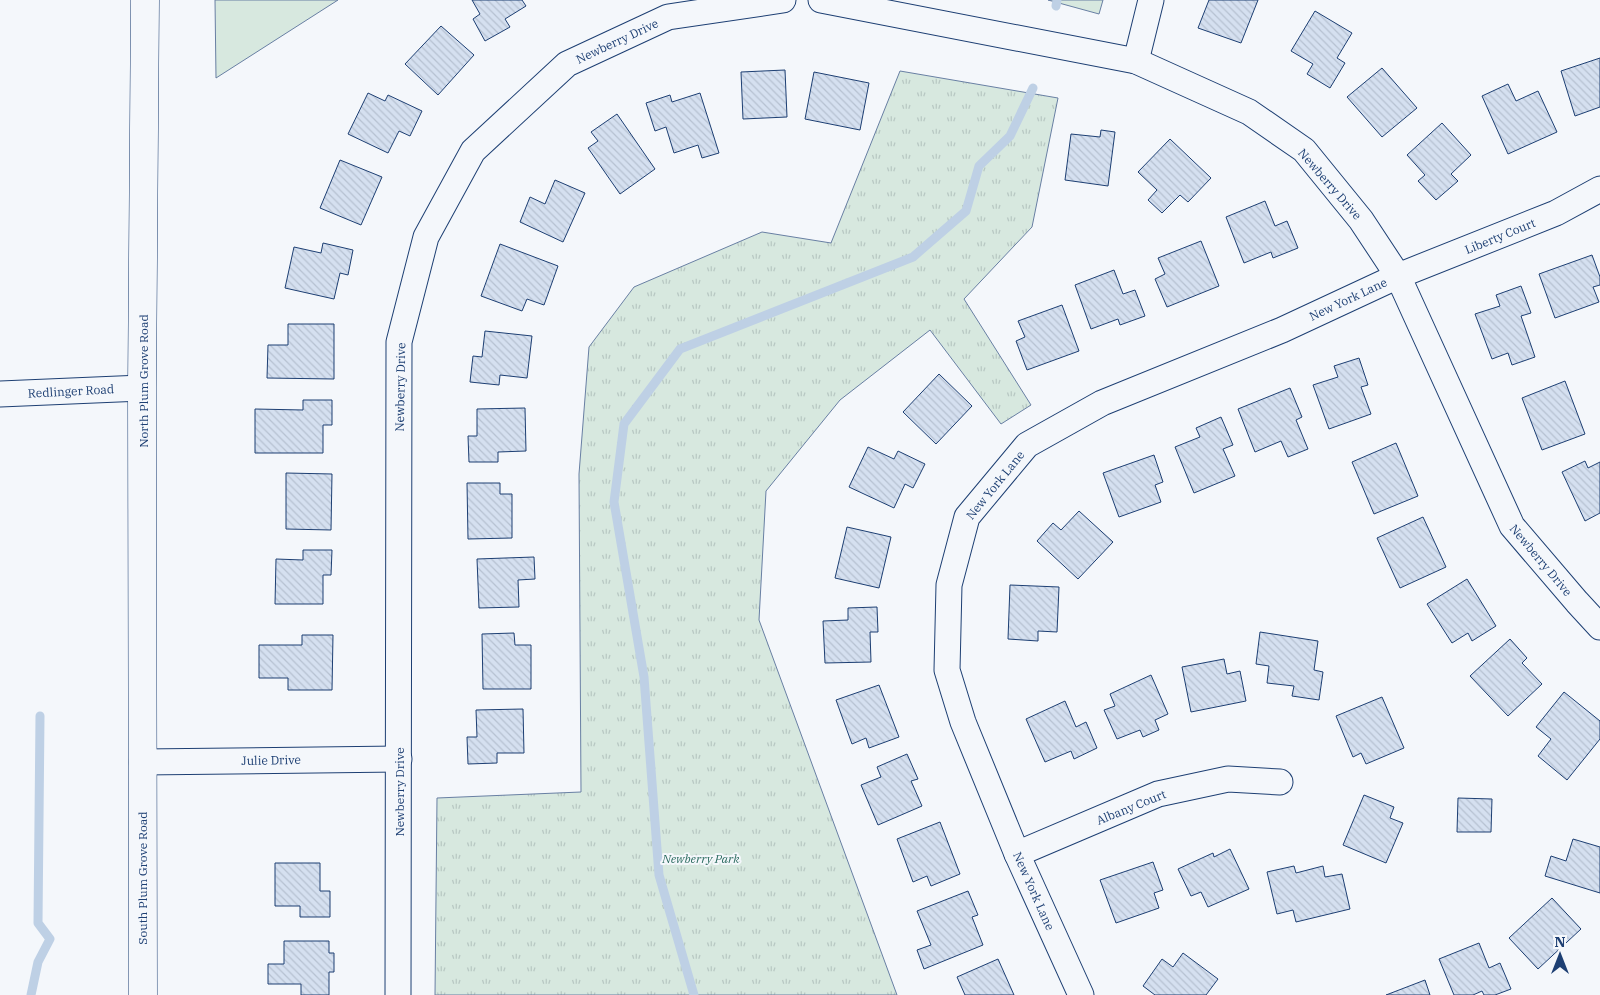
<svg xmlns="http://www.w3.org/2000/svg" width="1600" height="995" font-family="'IBM Plex Serif',serif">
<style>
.green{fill:#d7e8df;stroke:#687fa3}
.park{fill:url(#park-tufts);stroke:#687fa3}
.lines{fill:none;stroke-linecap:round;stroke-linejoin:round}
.stream{stroke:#bed0e5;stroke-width:9}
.building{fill:url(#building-back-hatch);stroke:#1d3f73}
.street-casing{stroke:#1d3f73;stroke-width:27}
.secondary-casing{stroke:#1d3f73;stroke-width:29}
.street{stroke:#f4f7fb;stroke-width:25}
.secondary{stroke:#f4f7fb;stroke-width:28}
.labels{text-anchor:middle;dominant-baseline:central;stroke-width:4;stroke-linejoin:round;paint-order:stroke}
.street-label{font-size:12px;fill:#1d3f73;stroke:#f4f7fb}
.park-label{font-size:12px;font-style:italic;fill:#2c6c60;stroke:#f4f7fb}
</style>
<defs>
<pattern id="park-tufts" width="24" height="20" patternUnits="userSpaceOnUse" patternTransform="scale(1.25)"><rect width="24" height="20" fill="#d7e8df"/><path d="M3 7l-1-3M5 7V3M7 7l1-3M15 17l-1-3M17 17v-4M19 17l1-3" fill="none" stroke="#b8c8c3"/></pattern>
<pattern id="building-back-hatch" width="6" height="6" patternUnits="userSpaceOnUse" patternTransform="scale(1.25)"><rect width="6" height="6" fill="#d5e0f0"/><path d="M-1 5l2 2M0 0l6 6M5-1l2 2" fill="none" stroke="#b6c1d1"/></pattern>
</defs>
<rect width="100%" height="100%" fill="#f4f7fb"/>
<!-- green -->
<g class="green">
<path d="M215 0H338L216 78Z"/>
<path d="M1048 0H1103L1099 14Z"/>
</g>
<!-- park -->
<path class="park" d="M900 71 1058 98 1032 227 964 299 1031 405 1001 424 930 330 840 400 766 491 759 620 897 995H435L437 798 581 792 579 474 589 347 634 287 762 232 831 243Z"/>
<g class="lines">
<!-- stream -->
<g class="stream">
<path d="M1056 6 1057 0"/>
<path d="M31 995 38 962 50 939 38 923 40 716"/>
<path d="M694 995 659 875 644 677 614 502 624 424 680 349 913 257 966 211 979 166 1010 136 1033 88"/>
</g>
</g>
<!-- building -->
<g class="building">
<path d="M472 0H522L526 6 505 19 510 27 485 41 473 19 480 14Z"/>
<path d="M1209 0H1258L1241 43 1198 28Z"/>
<path d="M1315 11 1352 33 1337 58 1345 63 1330 88 1307 74 1313 64 1291 51Z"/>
<path d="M441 26 474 55 438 95 405 64Z"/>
<path d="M1600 58V107L1575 116 1561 71Z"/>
<path d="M1382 68 1417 108 1382 137 1347 97Z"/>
<path d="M785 70 787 117 743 119 741 72Z"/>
<path d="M814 72 869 83 860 130 805 119Z"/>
<path d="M1508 84 1516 101 1538 91 1557 132 1508 154 1482 96Z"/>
<path d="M368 93 385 101 388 95 422 111 410 136 399 131 388 153 348 134Z"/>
<path d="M700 93 719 153 702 158 698 145 674 153 666 127 655 131 646 103 670 95 672 102Z"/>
<path d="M617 114 655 169 620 194 588 148 598 141 591 132Z"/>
<path d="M1442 123 1471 155 1451 174 1458 181 1436 200 1418 181 1425 175 1407 155Z"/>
<path d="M1101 130 1115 132 1108 186 1065 180 1071 134 1100 137Z"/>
<path d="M1170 139 1211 178 1188 202 1180 195 1162 213 1148 200 1157 190 1138 172Z"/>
<path d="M340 160 382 177 361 225 320 208Z"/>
<path d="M555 180 585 193 563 242 520 222 530 197 545 204Z"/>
<path d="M1265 201 1275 226 1287 221 1298 248 1273 258 1271 252 1244 263 1226 217Z"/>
<path d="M1201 241 1219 286 1167 307 1155 279 1165 274 1158 258Z"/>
<path d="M323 243 353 250 348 275 340 273 334 299 285 288 294 247 321 253Z"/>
<path d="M500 244 558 266 544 305 527 299 522 311 481 296Z"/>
<path d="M1592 255 1600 277V285L1593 287 1599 302 1555 318 1539 274Z"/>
<path d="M1114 270 1123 294 1135 290 1145 316 1120 325 1118 319 1091 329 1075 285Z"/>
<path d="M1521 286 1531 313 1521 316 1535 357 1512 365 1508 353 1492 359 1475 314 1500 306 1496 295Z"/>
<path d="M1062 305 1079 351 1027 370 1016 341 1025 337 1018 321Z"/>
<path d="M288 324H334V379L267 378 268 345H288Z"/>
<path d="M485 331 532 336 527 378 500 375 499 385 470 382 473 356 482 357Z"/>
<path d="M1359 358 1368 385 1361 387 1371 414 1329 429 1313 385 1338 377 1334 366Z"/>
<path d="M939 374 972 406 936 444 903 412Z"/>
<path d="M1565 381 1585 434 1542 450 1522 398Z"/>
<path d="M1290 388 1302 417 1296 420 1308 449 1288 457 1281 441 1255 452 1238 409Z"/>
<path d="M303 400H332V425H323V453H255V409L303 410Z"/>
<path d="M525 408 526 451 498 452V462H469L468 436H477V409Z"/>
<path d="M1221 417 1233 445 1223 449 1235 476 1194 493 1175 447 1200 437 1196 428Z"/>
<path d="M1396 443 1418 496 1374 514 1352 462Z"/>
<path d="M868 447 894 459 898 451 925 464 913 488 905 484 894 508 849 487Z"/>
<path d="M1154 455 1163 482 1155 485 1161 502 1119 517 1103 473Z"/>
<path d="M1585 461 1588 468 1600 462V513L1585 521 1562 472Z"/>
<path d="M286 473 332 474 331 530 286 529Z"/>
<path d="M467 483H500V494H512V538L468 539Z"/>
<path d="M1079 511 1113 542 1078 579 1037 541 1053 523 1061 530Z"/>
<path d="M1423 517 1446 567 1400 588 1377 538Z"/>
<path d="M847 527 891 537 879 588 835 578Z"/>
<path d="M303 550H332L331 575H323V604H275L276 559 303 560Z"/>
<path d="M534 557 535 579 518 580 519 607 479 608 477 559Z"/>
<path d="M1467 579 1496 626 1472 641 1468 633 1452 643 1427 604Z"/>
<path d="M1010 585 1059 587 1057 632 1038 631V641L1008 639Z"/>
<path d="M877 607 878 632H870L871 662 825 663 823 621 848 620V608Z"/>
<path d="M1260 632 1318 641 1314 670 1323 672 1319 700 1292 696 1294 686 1267 683 1269 666 1256 664Z"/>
<path d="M514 633 515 645H531V689H483L482 634Z"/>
<path d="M302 635H333L332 690H288V678H259V645H302Z"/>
<path d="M1510 639 1527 658 1522 663 1542 684 1508 716 1470 676Z"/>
<path d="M1224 659 1227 674 1240 671 1246 701 1191 712 1182 667Z"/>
<path d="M1151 675 1168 714 1155 720 1159 730 1143 737 1140 730 1117 739 1104 710 1115 706 1110 694Z"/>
<path d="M879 685 899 737 869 748 866 738 852 744 836 700Z"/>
<path d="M1564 692 1600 721V739L1567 780 1538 756 1551 739 1536 727Z"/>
<path d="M1382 697 1404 748 1366 764 1361 753 1353 757 1336 716Z"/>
<path d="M1065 701 1076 727 1086 722 1097 748 1074 759 1071 751 1045 762 1026 719Z"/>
<path d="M523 709 524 753H497V763L468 764 467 737H477L476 710Z"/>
<path d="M907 754 918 779 911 781 922 806 878 825 861 785 881 777 877 767Z"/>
<path d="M1364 795 1394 807 1390 818 1403 823 1386 863 1343 845Z"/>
<path d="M1458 798 1492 799 1491 832H1457Z"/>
<path d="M940 822 960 874 931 886 927 876 913 882 897 839Z"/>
<path d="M1573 839 1600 847V893L1545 876 1551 856 1566 861Z"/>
<path d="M1230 849 1249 889 1208 907 1201 892 1191 896 1178 869 1213 853 1214 857Z"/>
<path d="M1153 862 1163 890 1154 893 1159 908 1116 923 1100 880Z"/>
<path d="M275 863H320V891H330V917H300V906H275Z"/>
<path d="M1294 866 1296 873 1323 866 1325 877 1342 874 1350 909 1296 922 1293 910 1277 914 1267 872Z"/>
<path d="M968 891 978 915 972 917 983 945 924 969 917 950 931 945 917 911Z"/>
<path d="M1552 898 1581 929 1538 969 1509 938Z"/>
<path d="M284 941H329V953H334V972H329V995H301V984H268V964H284Z"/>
<path d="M1479 943 1489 968 1500 963 1511 989 1495 995H1484L1482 991 1473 995H1454L1439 959Z"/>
<path d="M1183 953 1218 979 1206 995H1155L1143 986 1162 959 1173 967Z"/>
<path d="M998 959 1014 995H965L957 977Z"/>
<path d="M1425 980 1430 995H1386Z"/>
</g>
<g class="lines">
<!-- street casing -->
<g class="street-casing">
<g id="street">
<path d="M821 0 1136 61 1249 112 1304 150 1361 220 1398 276 1512 526 1577 602 1600 627"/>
<path d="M1136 61 1151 0"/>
<path d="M0 394 142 388"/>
<path d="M142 762 399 759"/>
<path d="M1017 854 1158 794 1228 779 1280 782"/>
<path d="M398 995 399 342 426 237 473 151 567 64 668 17 783 0"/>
<path d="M1081 995 1017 854 963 722 947 670 949 585 967 517 1027 445 1102 403 1282 330 1398 276 1556 213 1600 189"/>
</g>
</g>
<!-- secondary casing -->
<g class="secondary-casing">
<path id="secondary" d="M143 995 142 388 145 0"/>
</g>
<!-- street -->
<use href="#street" class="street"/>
<!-- secondary -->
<use href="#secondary" class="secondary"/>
</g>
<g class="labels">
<!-- street labels -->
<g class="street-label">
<text transform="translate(617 41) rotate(-25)">Newberry Drive</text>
<text transform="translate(1330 184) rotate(49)">Newberry Drive</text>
<text transform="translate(1500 236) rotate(-22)">Liberty Court</text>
<text transform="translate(1348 299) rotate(-25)">New York Lane</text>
<text transform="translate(143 381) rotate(-90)">North Plum Grove Road</text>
<text transform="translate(400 387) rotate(-89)">Newberry Drive</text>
<text transform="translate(71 391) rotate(-3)">Redlinger Road</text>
<text transform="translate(995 485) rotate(-51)">New York Lane</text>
<text transform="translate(1541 560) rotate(50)">Newberry Drive</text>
<text transform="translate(271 760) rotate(-1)">Julie Drive</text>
<text transform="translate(399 792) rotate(-90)">Newberry Drive</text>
<text transform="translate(1131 807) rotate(-22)">Albany Court</text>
<text transform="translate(142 878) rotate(-90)">South Plum Grove Road</text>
<text transform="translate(1034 891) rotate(66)">New York Lane</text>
</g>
<!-- park labels -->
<g class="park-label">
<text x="701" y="858">Newberry Park</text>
</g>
</g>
<!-- north arrow -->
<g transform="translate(1560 955)" stroke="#f4f7fb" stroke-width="4" paint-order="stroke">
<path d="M0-4L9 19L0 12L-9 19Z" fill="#1d3f73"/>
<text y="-8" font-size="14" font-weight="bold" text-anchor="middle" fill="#1d3f73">N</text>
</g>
</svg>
